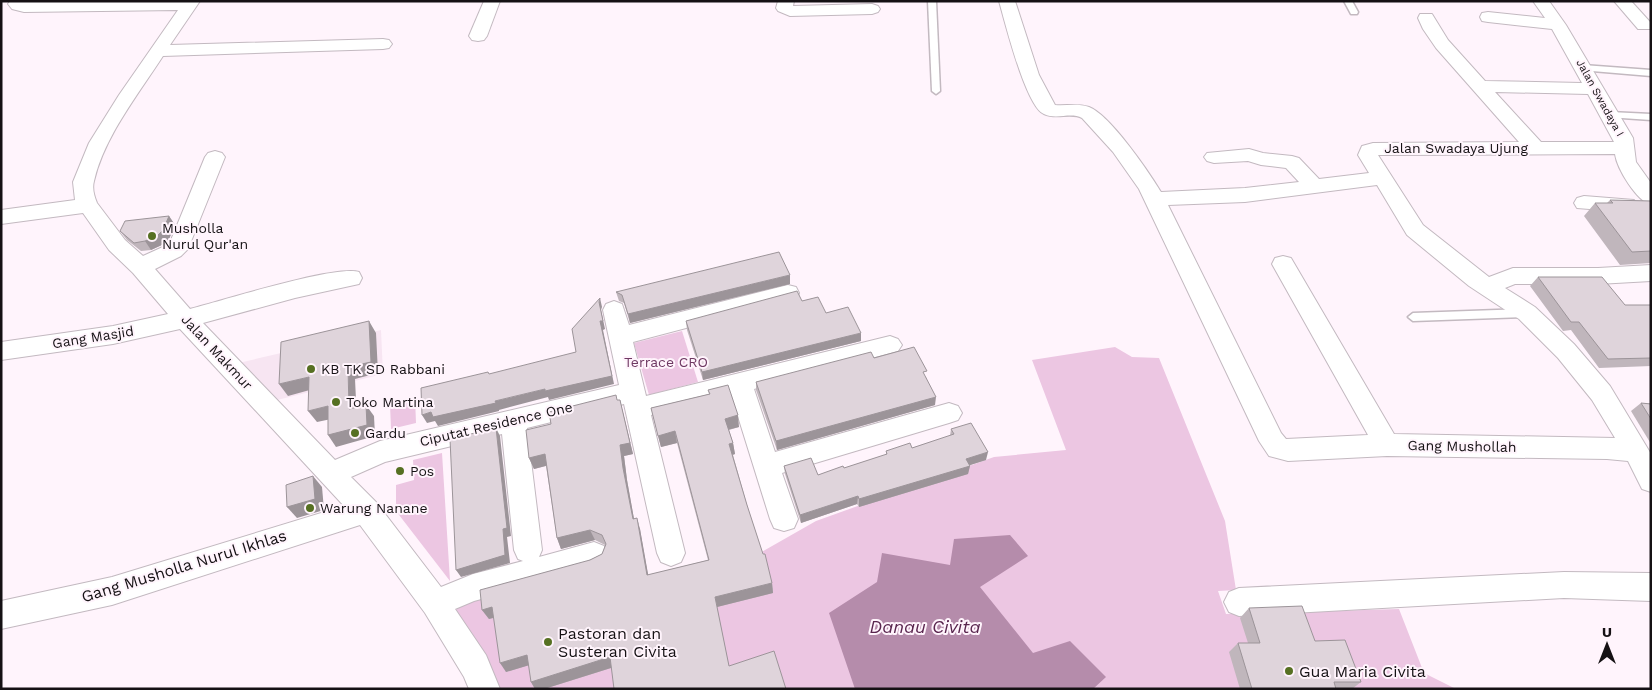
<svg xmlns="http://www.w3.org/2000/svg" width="1652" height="690" font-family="'Work Sans',sans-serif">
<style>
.built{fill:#f7e5f2}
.green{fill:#ecc6e2}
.water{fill:#b58cab}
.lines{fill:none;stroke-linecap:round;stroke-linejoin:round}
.service-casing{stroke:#c3b9c0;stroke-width:3}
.minor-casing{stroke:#c3b9c0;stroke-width:2}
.service{fill:#fff;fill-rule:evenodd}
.minor{fill:#fff;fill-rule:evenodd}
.wall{fill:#c0b6bc}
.shaded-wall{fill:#9c9499}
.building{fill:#dfd4db;stroke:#9c9499}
.poi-dot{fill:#567022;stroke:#fff4fc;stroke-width:2}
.labels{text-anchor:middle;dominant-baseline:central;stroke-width:4;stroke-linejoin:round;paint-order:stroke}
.far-street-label{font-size:11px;fill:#151114;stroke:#fff4fc}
.street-label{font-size:14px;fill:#151114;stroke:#fff4fc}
.poi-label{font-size:14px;fill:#151114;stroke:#fff4fc;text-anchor:start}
.park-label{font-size:14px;fill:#6f3963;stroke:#fff4fc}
.near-street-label{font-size:16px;fill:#151114;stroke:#fff4fc}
.near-poi-label{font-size:16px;fill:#151114;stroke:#fff4fc;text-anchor:start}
.near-water-label{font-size:18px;font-style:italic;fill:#59254e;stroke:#fff4fc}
</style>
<rect width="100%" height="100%" fill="#fff4fc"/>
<!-- built -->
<path class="built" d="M381 330 383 374 269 402 234 364Z"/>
<!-- green -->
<g class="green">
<path d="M682 331 698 382 649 395 634 343Z"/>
<path d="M1115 347 1132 357 1159 358 1225 521 1236 590 1218 591 1226 614 1399 609 1424 673 1456 689H500L447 598 594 592 742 563 816 521 994 457 1066 450 1032 360Z"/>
<path d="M415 398 416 423 391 429 390 404Z"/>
<path d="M442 453 450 581 396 511V485L414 480 413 460Z"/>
</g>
<!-- water -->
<path class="water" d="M1010 535 1028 556 980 587 1033 653 1070 641 1106 677 1093 689H855L829 613 877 582 882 553 950 565 954 539Z"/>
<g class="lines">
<!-- service casing -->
<g class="service-casing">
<g id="service">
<path d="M928 1H936L940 91 936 94 932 91Z"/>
<path d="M1344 1H1352L1358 12 1357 14H1351Z"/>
<path d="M1583 65 1651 70V76L1580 70V66Z"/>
<path d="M1610 112 1651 114V120L1607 117 1606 115Z"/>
<path d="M1525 309 1530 313 1525 317 1413 321 1408 317 1413 313Z"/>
</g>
</g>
<!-- minor casing -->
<g class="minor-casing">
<g id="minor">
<path d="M10 1H200L170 45 383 39 389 40 392 44 389 48 383 49 163 56C139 93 104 137 94 181 92 188 94 196 97 203L125 240 143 256 165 246 171 240 205 157 208 153 215 151 222 153 225 157 188 249 181 256 155 269 190 309C221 301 335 265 359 272L362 278 359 284 295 298 203 323 335 460 380 441 619 385 603 310 606 304 614 301 622 304 629 325 788 285 796 287 799 293 796 299 633 342 646 396 890 336 898 339 902 345 898 351 754 389 775 452 949 403 958 406 962 413 958 420 949 423 782 473 798 519 794 528 784 531 774 528 770 519 731 394 651 415 685 553 681 562 671 566 661 562 657 553 624 404 527 428 542 550 539 557 594 542 604 546 608 555 604 564 594 568 474 601 455 609 486 655 500 689H469L464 677 425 613 360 525 112 605 1 629V601L112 577 344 506 180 329 113 344 1 360V342L113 326 168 314 133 273 109 250 83 213 1 224V210L75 200 73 182 89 143 119 95 178 10 24 12 12 9 8 4ZM502 434 514 550 518 559 523 561 473 574 441 587 376 502 351 477 385 462Z"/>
<path d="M484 1H500L487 36 484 40 478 41 472 40 469 36Z"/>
<path d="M778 1H794L793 6 872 4 878 6 880 9 878 12 872 14 790 16 778 11 776 8Z"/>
<path d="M999 1H1015L1039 75 1055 105C1066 106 1077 103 1089 107 1110 115 1149 172 1161 192L1245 188 1299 182 1286 168 1261 165 1248 161 1214 163 1207 161 1204 157 1207 153 1249 149 1263 153 1292 156 1299 158 1319 179 1369 173 1358 155 1362 146 1373 143 1519 142 1436 48 1423 29 1418 18 1420 14H1432L1448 40 1485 81 1582 83 1552 29 1488 22 1482 21 1480 17 1482 13 1488 12 1545 18 1533 1H1549L1566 25 1633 138 1636 162 1651 183V205C1637 201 1617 169 1615 154L1378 155 1423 225 1489 277 1513 268H1598L1651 265V281L1598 284H1515L1505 288 1535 307 1574 344 1610 386 1651 454V492L1642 489 1628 461 1607 459 1387 456 1288 461 1269 456 1259 441 1139 189 1113 152 1082 118C1071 112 1056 120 1044 114 1026 107 1005 22 999 1ZM1495 92 1588 94 1614 142H1541ZM1377 185 1407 235 1469 286 1519 319 1558 358 1592 400 1615 438 1394 434 1291 258 1283 256 1275 258 1272 264 1368 435 1286 439 1281 433 1168 205 1245 202Z"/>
<path d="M1614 1H1631L1651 23 1650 29H1638Z"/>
<path d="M1584 196 1634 200 1637 205 1634 210 1627 212 1577 208 1574 203 1577 198Z"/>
<path d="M1564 572 1651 573V601L1564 598 1239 616 1229 612 1224 602 1229 592 1239 588Z"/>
</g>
</g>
<!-- service -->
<use href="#service" class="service"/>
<!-- minor -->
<use href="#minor" class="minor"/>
</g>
<!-- wall -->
<g class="wall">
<path d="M1610 200 1651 201V263L1620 265 1584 216 1595 203H1607Z"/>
<path d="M169 216 175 225 169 239 164 244 151 250 141 251 127 240 120 231Z"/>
<path d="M1538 277 1625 305H1651V366L1599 368 1571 330 1563 331 1530 286Z"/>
<path d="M790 284 630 323 624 303 619 301 616 292Z"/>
<path d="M802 301 826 313 861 341 703 380 687 330 686 321Z"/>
<path d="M874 358 926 377 935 405 777 450 756 390V382Z"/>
<path d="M708 390 739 427 729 430 733 443 735 454 733 455 747 505 772 583 773 593 717 607 729 666 786 689 611 668 544 689H535L531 682 529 665 506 672 494 618 489 619 482 610 602 554 605 545 595 540 561 549 557 538 546 466 534 469 529 458 551 424 620 400 633 454 624 456 627 480 634 519 640 529 648 575 708 560 677 443 661 447 651 408 709 394Z"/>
<path d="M1641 403 1651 404V444L1631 411Z"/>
<path d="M951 429 986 460 970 465 968 474 859 507 857 504 801 523 785 474 784 466 818 475 844 468 886 455V451L912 448 950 436Z"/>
<path d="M1249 608 1315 641 1361 682 1352 689H1240L1229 652 1238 643H1248L1240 618Z"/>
</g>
<!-- shaded-wall -->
<g class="shaded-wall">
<path d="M169 216 175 225 169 239 164 244 151 250 145 241Z"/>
<path d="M790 275V284L630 323 628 314Z"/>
<path d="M600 298 602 307 601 310 605 329 603 330 614 384 549 400 548 397 499 410V411L438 426 435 421 427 423 422 415 431 412 495 401 545 389 546 391 600 321 599 302Z"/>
<path d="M369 321 376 333 378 373 355 379 357 421 349 409 348 367Z"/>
<path d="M861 333V341L703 380 702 372Z"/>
<path d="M309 377 317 388 288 396 279 384Z"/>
<path d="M936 397 935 405 777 450 776 441Z"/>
<path d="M620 400 633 454 624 456 627 480 636 530 633 519 623 468 620 445Z"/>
<path d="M366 405 374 416 375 436 336 447 328 435Z"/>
<path d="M328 406 336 418 317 422 308 411Z"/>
<path d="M738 415 739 427 727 430 725 419Z"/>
<path d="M496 428 500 436 511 536 507 537 510 563 461 577 456 570 503 529Z"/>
<path d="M675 431 677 443 661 447 658 436Z"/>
<path d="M733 443 735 454 731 455 729 444Z"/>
<path d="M988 452 986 460 964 467 966 459Z"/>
<path d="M545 454 549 465 534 469 529 458Z"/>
<path d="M970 466 968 474 859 507V499Z"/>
<path d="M313 476 322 487 324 510 297 518 287 507Z"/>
<path d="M858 496 857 504 801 523 800 515Z"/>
<path d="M637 518 640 529 650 585 647 575Z"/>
<path d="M590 530 595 540 561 549 557 538Z"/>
<path d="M772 583 773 593 717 607 715 597Z"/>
<path d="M492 607 499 616 489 619 482 610Z"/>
<path d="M527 655 533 664 506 672 500 663Z"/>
<path d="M610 657 614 667 544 689H535L531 682Z"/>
</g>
<!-- building -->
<g class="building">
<path d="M1610 200 1651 201V251L1632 252 1595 203H1613Z"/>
<path d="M169 216 163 230 157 236 145 241 134 243 120 231 125 221Z"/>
<path d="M779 252 790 275 628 314 622 295 616 292Z"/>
<path d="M1538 277H1602L1625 305H1651V358L1608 359 1579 322H1571Z"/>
<path d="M797 291 802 301 818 297 826 313 848 307 861 333 702 372 686 321Z"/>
<path d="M600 298 599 302 603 321H600L612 376 545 391V389L495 401 496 403 433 417 431 412 422 415 421 388 488 372 489 374 576 352 572 329Z"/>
<path d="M369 321 371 362 348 367 349 409 366 405 367 425 328 435V406L308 411 309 377 279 384 281 342Z"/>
<path d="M914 347 927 371 923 372 936 397 776 441 756 382 871 352 874 358Z"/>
<path d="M728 385 738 415 725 419 733 443 729 444 747 505 763 554H765L772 583 715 597 729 666 774 651 786 689H614L610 657 531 682 527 655 500 663 492 607 482 610 480 590 590 560 602 554 606 544 602 535 590 530 557 538 545 454 529 458 526 430 551 424 549 412 616 395 617 400H620L630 443 620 445 623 468 633 519 637 518 647 575 709 560 675 431 658 436 651 408 710 394 708 390Z"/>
<path d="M1641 403 1651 404V419Z"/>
<path d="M971 423 988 452 966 459 970 466 859 499 858 496 800 515 784 466 811 458 818 475 843 466 844 468 887 454 886 451 910 443 912 448 954 434 951 429Z"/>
<path d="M496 428 507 528 503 529 505 555 456 570 450 439Z"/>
<path d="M313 476 315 499 287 507 286 485Z"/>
<path d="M1302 606 1315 641 1345 640 1361 682H1334L1336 689H1252L1238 643H1260L1249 608Z"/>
</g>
<!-- markers -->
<g class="poi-dot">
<circle cx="152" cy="236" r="5"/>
<circle cx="311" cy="369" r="5"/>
<circle cx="336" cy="402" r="5"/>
<circle cx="355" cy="433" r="5"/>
<circle cx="400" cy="471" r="5"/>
<circle cx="310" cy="508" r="5"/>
<circle cx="548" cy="642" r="5"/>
<circle cx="1289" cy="671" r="5"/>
</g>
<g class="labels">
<!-- far-street labels -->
<g class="far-street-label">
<text transform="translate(1600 98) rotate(61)">Jalan Swadaya I</text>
</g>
<!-- street labels -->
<g class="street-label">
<text x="1456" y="148">Jalan Swadaya Ujung</text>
<text transform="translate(93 337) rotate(-9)">Gang Masjid</text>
<text transform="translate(217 352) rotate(47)">Jalan Makmur</text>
<text transform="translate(496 424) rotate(-13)">Ciputat Residence One</text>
<text transform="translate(1462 446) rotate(1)">Gang Mushollah</text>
</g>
<!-- poi labels -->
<g class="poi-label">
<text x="162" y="228">Musholla<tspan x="162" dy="16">Nurul Qur'an</tspan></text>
<text x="321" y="369">KB TK SD Rabbani</text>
<text x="346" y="402">Toko Martina</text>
<text x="365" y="433">Gardu</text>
<text x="410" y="471">Pos</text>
<text x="320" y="508">Warung Nanane</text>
</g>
<!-- park labels -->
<g class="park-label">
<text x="666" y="362">Terrace CRO</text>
</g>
<!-- near-street labels -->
<g class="near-street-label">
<text transform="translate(184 566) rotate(-17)">Gang Musholla Nurul Ikhlas</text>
</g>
<!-- near-poi labels -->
<g class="near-poi-label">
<text x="558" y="633">Pastoran dan<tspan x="558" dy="18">Susteran Civita</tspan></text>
<text x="1299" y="671">Gua Maria Civita</text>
</g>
<!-- near-water labels -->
<g class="near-water-label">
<text x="925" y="626">Danau Civita</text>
</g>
</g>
<!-- border -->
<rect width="1652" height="690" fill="none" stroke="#151114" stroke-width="5"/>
<!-- north arrow -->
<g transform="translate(1607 645)" stroke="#fff4fc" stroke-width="4" paint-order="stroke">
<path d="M0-4L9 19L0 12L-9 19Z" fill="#151114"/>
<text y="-8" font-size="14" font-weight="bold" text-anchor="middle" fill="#151114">U</text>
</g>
</svg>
